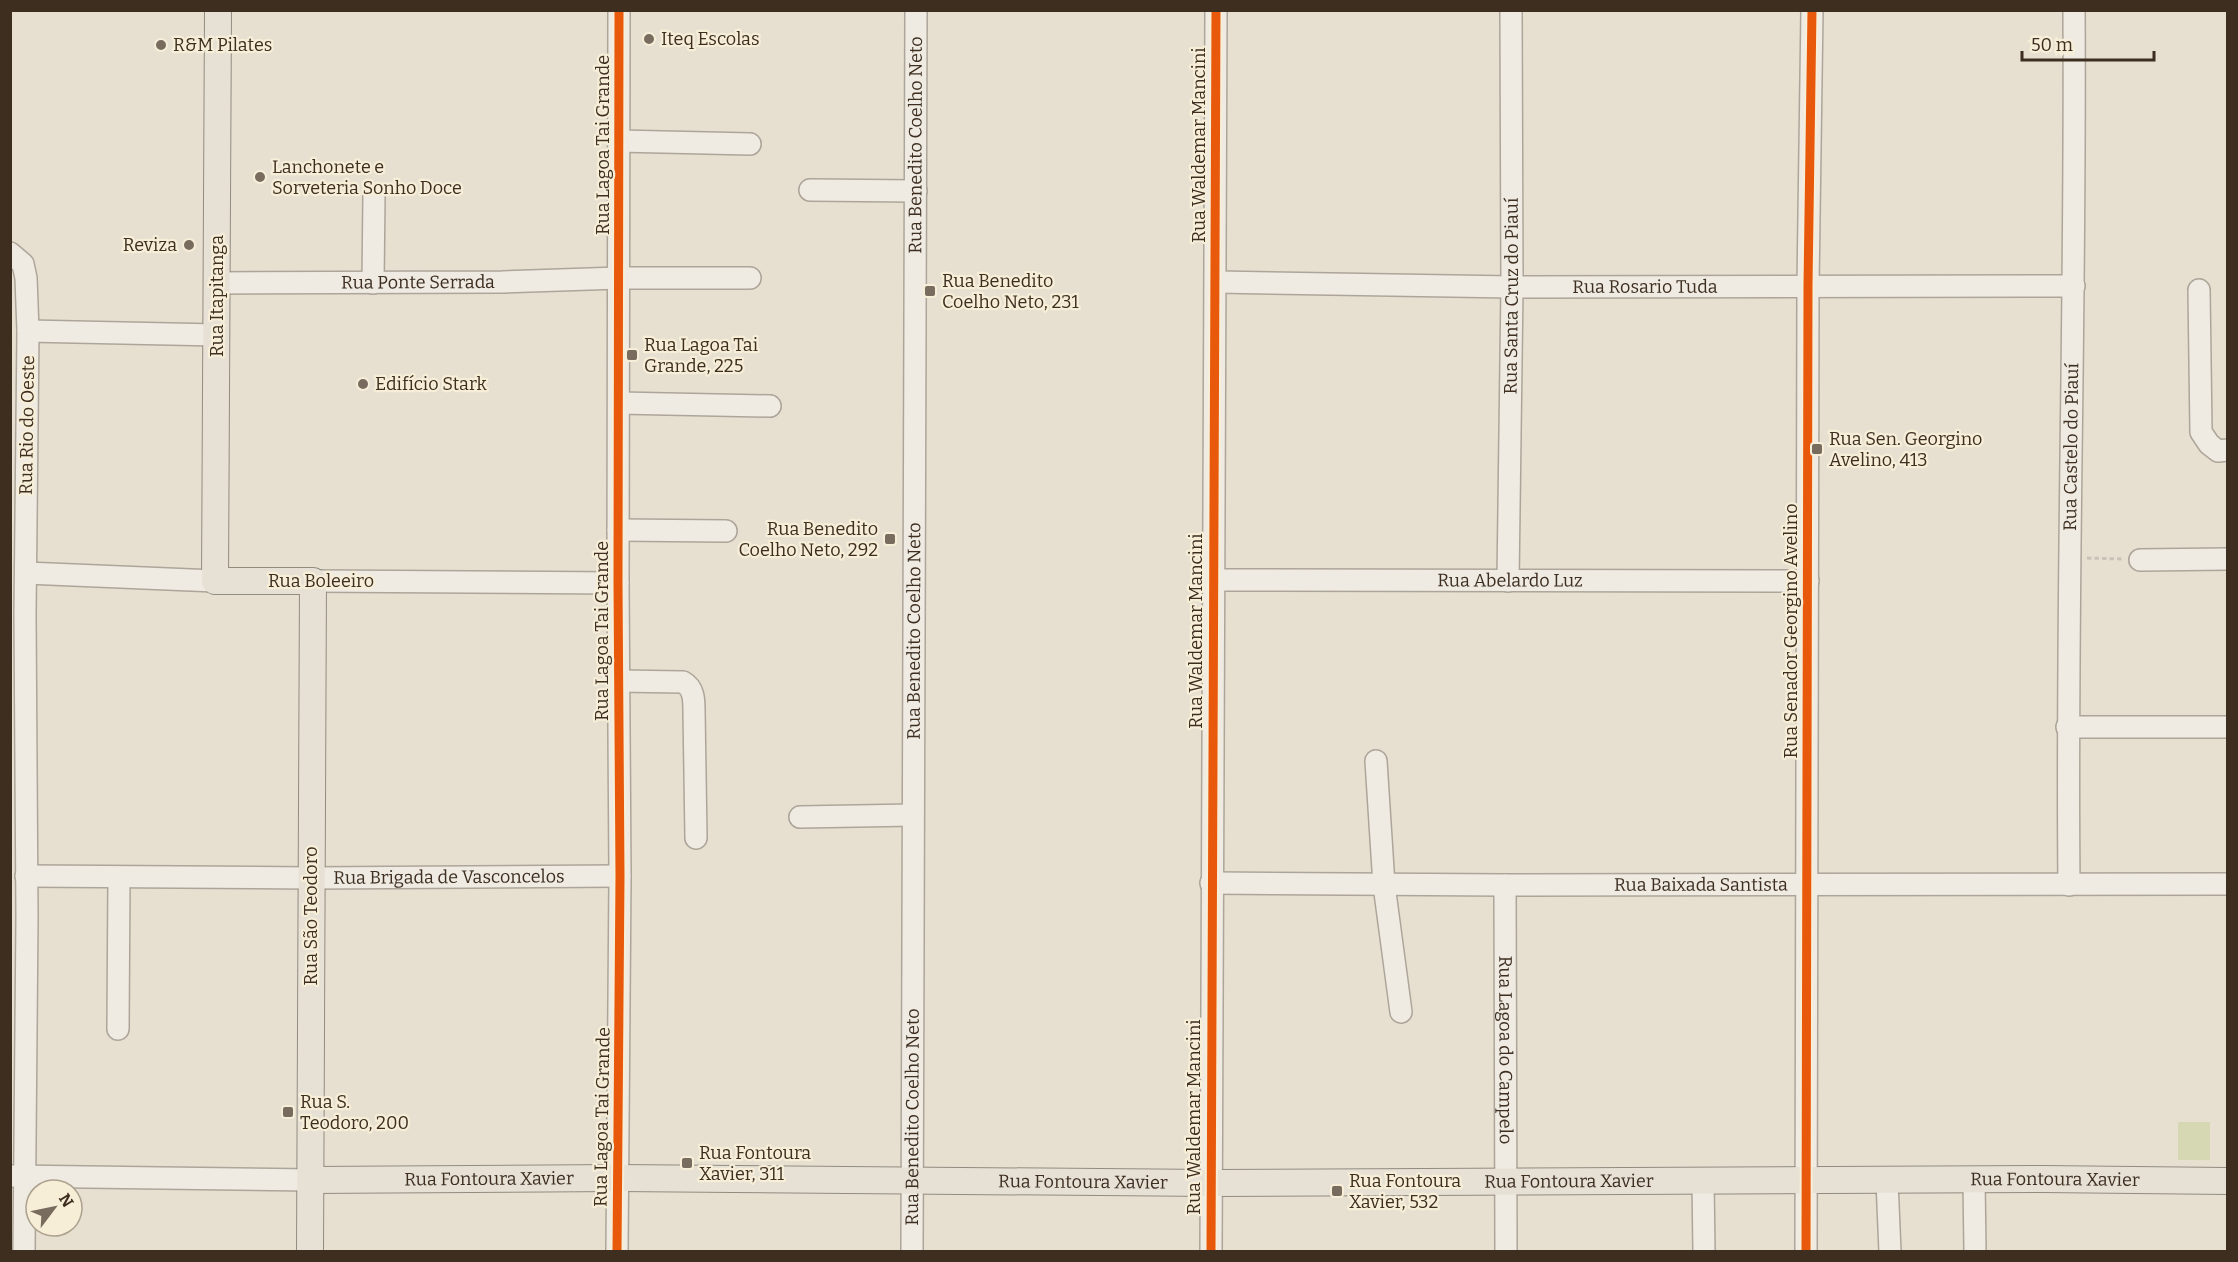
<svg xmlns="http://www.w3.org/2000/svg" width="2238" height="1262" font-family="Bitter,serif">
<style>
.green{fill:#d6d7b3}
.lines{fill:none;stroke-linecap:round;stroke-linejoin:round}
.minor-casing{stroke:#ada599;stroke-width:24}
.major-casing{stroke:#928b80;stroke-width:28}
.path{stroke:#c8c2b9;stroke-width:3;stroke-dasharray:4.5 3;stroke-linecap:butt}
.minor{stroke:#efebe3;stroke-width:21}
.major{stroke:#e6e1d4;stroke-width:26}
.cycleway-casing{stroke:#f7eed8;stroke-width:13}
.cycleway{stroke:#e8590c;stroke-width:9}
.poi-dot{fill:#786c5e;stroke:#f7eed8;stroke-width:2}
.labels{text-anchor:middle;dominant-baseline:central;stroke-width:4.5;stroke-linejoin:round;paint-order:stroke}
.poi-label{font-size:18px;fill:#3d2e20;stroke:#f7eed8;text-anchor:start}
.street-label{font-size:18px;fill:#3d2e20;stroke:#f7eed8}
</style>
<rect width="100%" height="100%" fill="#e7e0d1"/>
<!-- green -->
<rect class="green" x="2178" y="1122" width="32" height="38"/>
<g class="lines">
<!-- minor casing -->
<g class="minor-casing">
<g id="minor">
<path d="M619 141 750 144"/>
<path d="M810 190 916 191"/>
<path d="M10 253 23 264 26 278 28 331 25 614 27 917 24 1252"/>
<path id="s1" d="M1216 282 1512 287 2074 286"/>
<path id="s2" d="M217 283 502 282 619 278H750"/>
<path d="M373 283 374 195"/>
<path d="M2199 290 2201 432 2209 444 2218 451 2228 450"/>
<path d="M28 331 217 335"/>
<path d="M619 403 770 406"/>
<path d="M618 530 726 531"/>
<path d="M2140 560 2228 559"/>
<path d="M26 573 215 581"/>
<path id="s3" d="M1213 580 1808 581"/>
<path d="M313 581 618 583"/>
<path id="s4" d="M1508 581 1512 287 1511 10"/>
<path d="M618 681 683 682C694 688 694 700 694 711L696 838"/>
<path d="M2067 727H2228"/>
<path d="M1376 761 1384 885 1401 1012"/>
<path d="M800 817 913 815"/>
<path id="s5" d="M26 876 311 878 620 876"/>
<path id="s6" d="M1211 883 1505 885 2228 884"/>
<path id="s7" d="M1505 885 1506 1252"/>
<path id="s8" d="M2069 885C2066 593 2076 302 2074 10"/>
<path d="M118 1029 119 877"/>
<path d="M11 1176 311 1180"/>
<path d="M1974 1180 1975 1252"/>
<path d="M1703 1181 1704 1252"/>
<path d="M1887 1181 1890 1252"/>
<path d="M617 1252 620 876 618 583 619 10"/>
<path id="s9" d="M912 1252 916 10"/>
<path d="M1211 1252 1216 10"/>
<path d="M1806 1252 1808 285 1812 10"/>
</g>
</g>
<!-- major casing -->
<g class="major-casing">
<g id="major">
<path d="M218 10 215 581H313L310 1252"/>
<path id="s10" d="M311 1180 617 1178 1211 1183 2042 1179 2228 1181"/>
</g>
</g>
<!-- path -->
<path class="path" d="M2087 558 2122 559"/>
<!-- minor -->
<use href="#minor" class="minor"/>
<!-- major -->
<use href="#major" class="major"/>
<!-- cycleway casing -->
<g class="cycleway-casing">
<g id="cycleway">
<path d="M617 1252 620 876 618 583 619 10"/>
<path d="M1211 1252 1216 10"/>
<path d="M1806 1252 1808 285 1812 10"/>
</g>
</g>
<!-- cycleway -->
<use href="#cycleway" class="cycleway"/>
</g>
<!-- markers -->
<g class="poi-dot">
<circle cx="649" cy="39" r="6"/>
<circle cx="161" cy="45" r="6"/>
<circle cx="260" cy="177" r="6"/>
<circle cx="189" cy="245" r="6"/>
<rect x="924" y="285" width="12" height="12" rx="3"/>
<rect x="626" y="349" width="12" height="12" rx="3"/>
<circle cx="363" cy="384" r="6"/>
<rect x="1811" y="443" width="12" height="12" rx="3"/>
<rect x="884" y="533" width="12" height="12" rx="3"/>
<rect x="282" y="1106" width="12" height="12" rx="3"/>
<rect x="681" y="1157" width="12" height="12" rx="3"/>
<rect x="1331" y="1185" width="12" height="12" rx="3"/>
</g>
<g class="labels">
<!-- poi labels -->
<g class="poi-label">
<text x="661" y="39">Iteq Escolas</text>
<text x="173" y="45">R&amp;M Pilates</text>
<text x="272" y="167">Lanchonete e<tspan x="272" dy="21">Sorveteria Sonho Doce</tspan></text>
<text x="177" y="245" text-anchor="end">Reviza</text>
<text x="942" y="281">Rua Benedito<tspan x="942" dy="21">Coelho Neto, 231</tspan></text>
<text x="644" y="345">Rua Lagoa Tai<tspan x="644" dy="21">Grande, 225</tspan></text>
<text x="375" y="384">Edifício Stark</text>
<text x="1829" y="439">Rua Sen. Georgino<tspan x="1829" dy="21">Avelino, 413</tspan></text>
<text x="878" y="529" text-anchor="end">Rua Benedito<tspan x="878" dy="21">Coelho Neto, 292</tspan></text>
<text x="300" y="1102">Rua S.<tspan x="300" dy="21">Teodoro, 200</tspan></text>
<text x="699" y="1153">Rua Fontoura<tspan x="699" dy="21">Xavier, 311</tspan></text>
<text x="1349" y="1181">Rua Fontoura<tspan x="1349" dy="21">Xavier, 532</tspan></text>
</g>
<!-- street labels -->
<g class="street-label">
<text transform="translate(603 145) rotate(-90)">Rua Lagoa Tai Grande</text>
<text stroke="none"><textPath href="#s9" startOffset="1107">Rua Benedito Coelho Neto</textPath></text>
<text transform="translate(1199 145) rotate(-90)">Rua Waldemar Mancini</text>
<text stroke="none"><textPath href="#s2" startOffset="201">Rua Ponte Serrada</textPath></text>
<text stroke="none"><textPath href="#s1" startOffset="429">Rua Rosario Tuda</textPath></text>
<text transform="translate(217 296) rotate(-90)">Rua Itapitanga</text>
<text stroke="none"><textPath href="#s4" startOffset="285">Rua Santa Cruz do Piauí</textPath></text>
<text transform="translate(27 425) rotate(-89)">Rua Rio do Oeste</text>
<text stroke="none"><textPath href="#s8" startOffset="438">Rua Castelo do Piauí</textPath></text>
<text x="321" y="581">Rua Boleeiro</text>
<text stroke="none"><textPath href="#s3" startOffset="297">Rua Abelardo Luz</textPath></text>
<text transform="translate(602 631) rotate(-90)">Rua Lagoa Tai Grande</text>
<text stroke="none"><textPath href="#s9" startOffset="621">Rua Benedito Coelho Neto</textPath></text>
<text transform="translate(1196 631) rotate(-90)">Rua Waldemar Mancini</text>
<text transform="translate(1791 631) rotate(-90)">Rua Senador Georgino Avelino</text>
<text stroke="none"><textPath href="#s5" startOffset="423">Rua Brigada de Vasconcelos</textPath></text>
<text stroke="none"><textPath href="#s6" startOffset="490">Rua Baixada Santista</textPath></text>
<text transform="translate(311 916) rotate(-90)">Rua São Teodoro</text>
<text stroke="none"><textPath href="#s7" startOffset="165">Rua Lagoa do Campelo</textPath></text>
<text transform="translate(602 1117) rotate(-89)">Rua Lagoa Tai Grande</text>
<text stroke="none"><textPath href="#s9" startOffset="135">Rua Benedito Coelho Neto</textPath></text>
<text transform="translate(1194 1117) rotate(-90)">Rua Waldemar Mancini</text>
<text stroke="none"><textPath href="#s10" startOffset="178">Rua Fontoura Xavier</textPath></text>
<text stroke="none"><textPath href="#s10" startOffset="1744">Rua Fontoura Xavier</textPath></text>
<text stroke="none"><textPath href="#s10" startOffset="1258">Rua Fontoura Xavier</textPath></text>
<text stroke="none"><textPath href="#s10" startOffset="772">Rua Fontoura Xavier</textPath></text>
</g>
</g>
<!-- border -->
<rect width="2238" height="1262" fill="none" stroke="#3d2e20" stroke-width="24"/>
<!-- north arrow -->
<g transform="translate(54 1208) rotate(58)"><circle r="28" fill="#f7eed8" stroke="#ada18e" stroke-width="1.5"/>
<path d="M0-4.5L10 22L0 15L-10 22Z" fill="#786c5e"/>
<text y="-9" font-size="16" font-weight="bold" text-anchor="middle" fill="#3d2e20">N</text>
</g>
<!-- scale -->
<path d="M2022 51v9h132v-9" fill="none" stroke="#3d2e20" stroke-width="3"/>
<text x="2031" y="51" font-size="18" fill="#3d2e20" stroke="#f7eed8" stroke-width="4.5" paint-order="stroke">50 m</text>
</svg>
